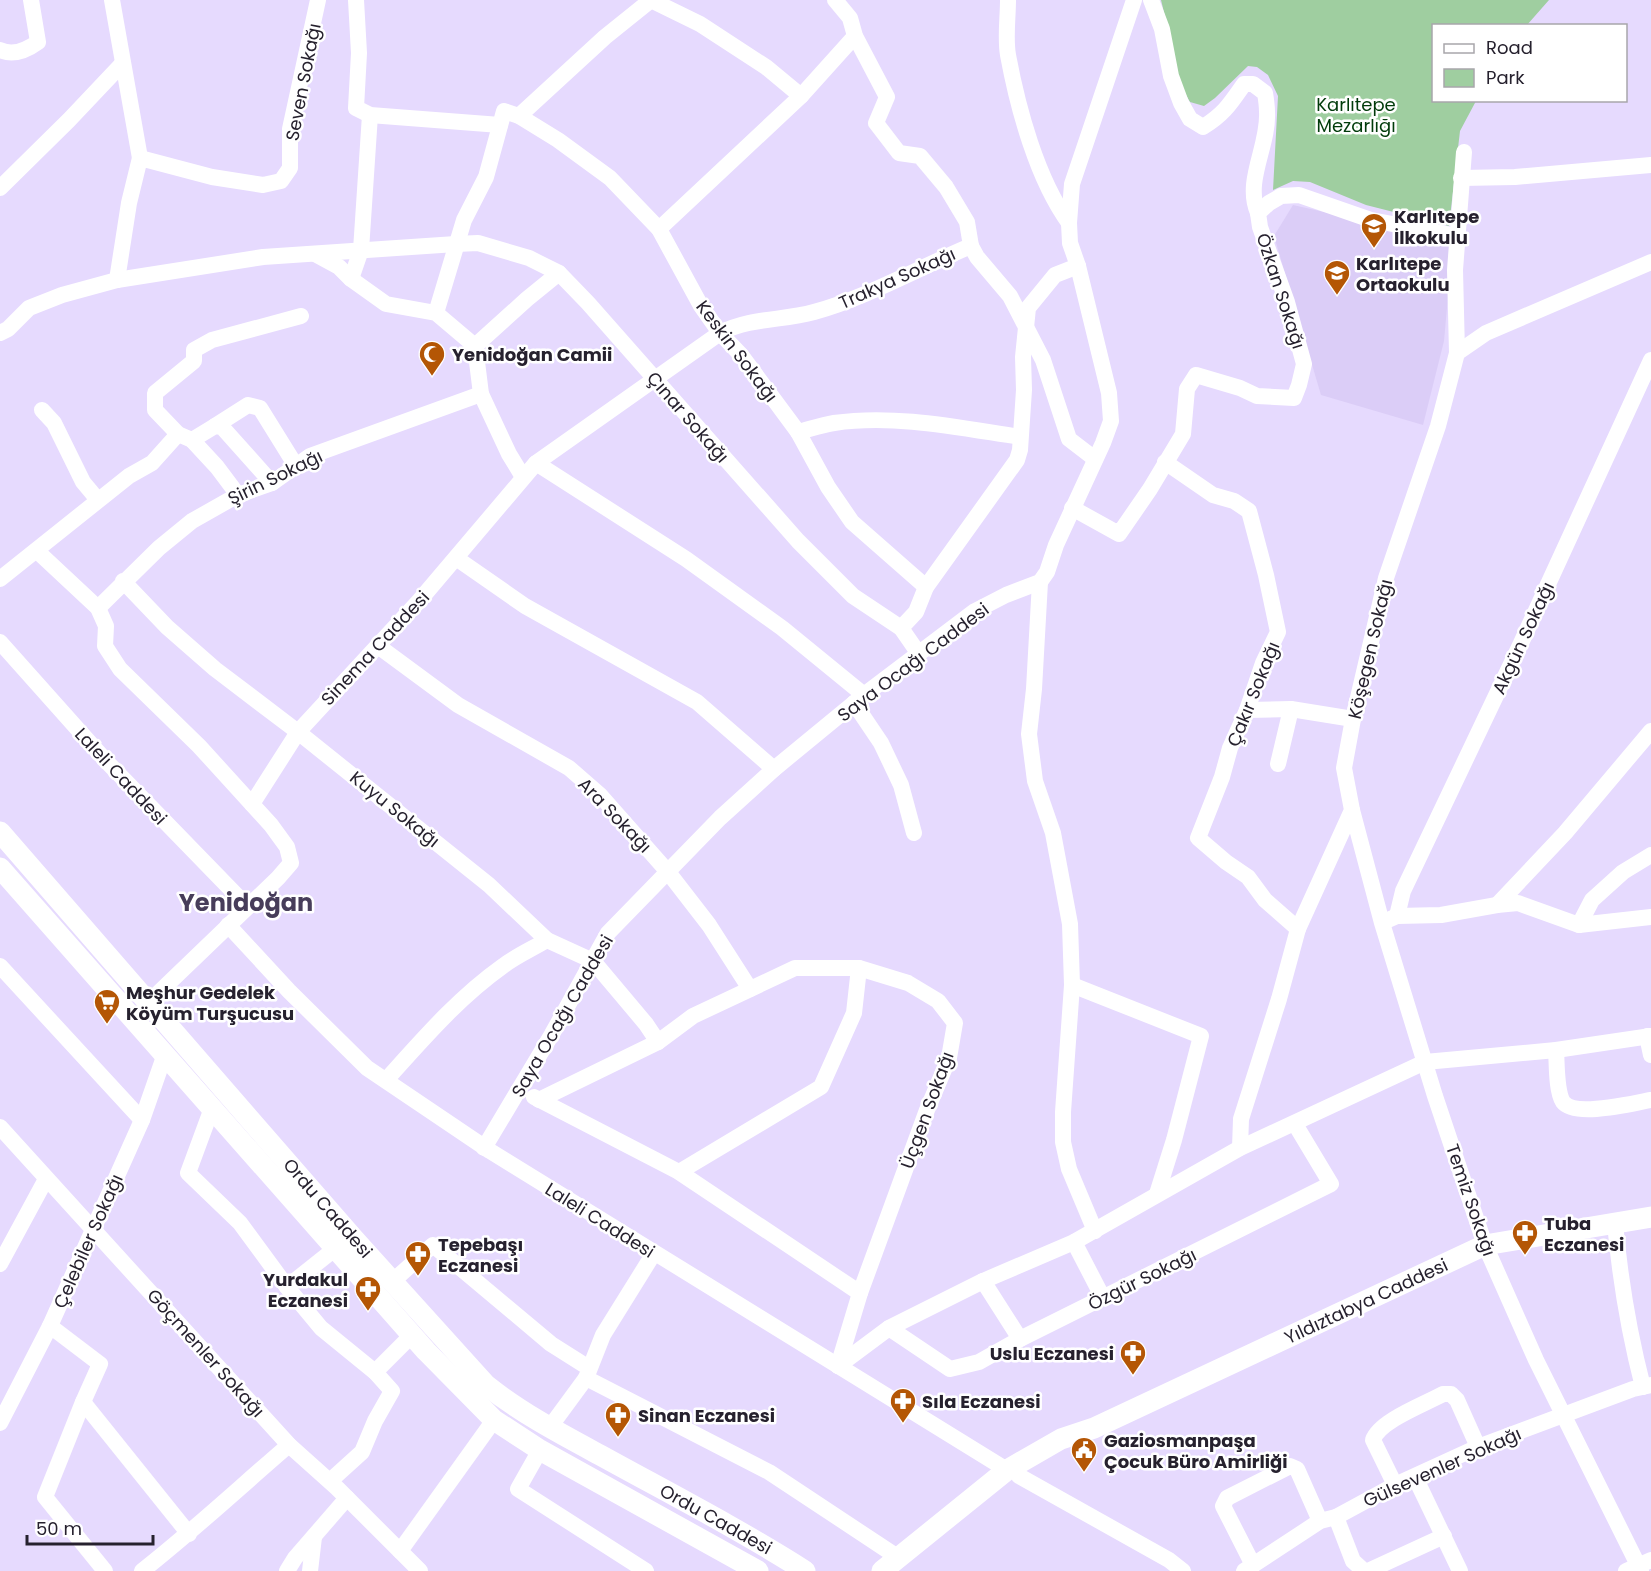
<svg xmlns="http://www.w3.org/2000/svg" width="1651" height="1571" font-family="Poppins,sans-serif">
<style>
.built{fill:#dbcdf7}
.green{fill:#9fcea0}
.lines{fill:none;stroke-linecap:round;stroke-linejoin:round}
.minor{stroke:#fff;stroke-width:16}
.major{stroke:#fff;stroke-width:21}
.labels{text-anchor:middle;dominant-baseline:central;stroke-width:5;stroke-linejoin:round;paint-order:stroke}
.street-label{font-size:18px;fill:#26212e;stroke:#fff}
.park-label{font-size:18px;fill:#013b0a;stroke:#fff}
.poi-label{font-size:18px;font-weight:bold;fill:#26212e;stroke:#fff;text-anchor:start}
.district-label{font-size:24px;font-weight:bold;fill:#473d5a;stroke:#fff}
</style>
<rect width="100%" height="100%" fill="#e6dafe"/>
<!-- built -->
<path class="built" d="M1293 205 1453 241 1444 341 1423 425 1321 395 1274 236Z"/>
<!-- green -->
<path class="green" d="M1161 0H1549L1527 25 1434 26V100L1476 101 1460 131 1449 226 1366 205 1310 182 1293 181 1273 190 1278 96 1268 75 1257 67 1248 66 1215 98 1204 106 1190 102 1178 81 1172 45Z"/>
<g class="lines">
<!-- minor -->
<g class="minor">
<path d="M112 0 140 158"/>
<path d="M356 0 359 53 356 108 370 115 500 125"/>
<path d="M651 0 700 24 766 67 801 96"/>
<path d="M835 0 850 18 855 36 887 97 876 123 899 153 920 156 946 187 967 222 971 246"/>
<path d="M1008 0C1008 18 1005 38 1008 55 1018 109 1037 179 1069 223"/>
<path d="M1151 0 1162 29 1171 76 1181 103 1190 119 1203 127C1224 114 1230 104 1244 84H1253L1265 93C1266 99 1267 106 1267 112 1269 146 1244 181 1258 213"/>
<path d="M0 50C13 56 27 50 38 42L31 0"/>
<path d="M519 116 605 37 651 0"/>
<path d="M1461 178 1515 177 1651 165"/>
<path d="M0 188 69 120 122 64"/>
<path d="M659 229 801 96 855 36"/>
<path d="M315 254 339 267 351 279 386 304 436 313 475 346 481 394 509 454 523 477"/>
<path d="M351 279 361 250 370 115"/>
<path d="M117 280 129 203 140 158 212 177 263 185 281 181 290 168V129L318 0"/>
<path d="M436 313 464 220 486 177 504 111 519 116 558 140 610 178 659 229 701 306 720 333 741 355 798 432 828 487 852 522 926 587"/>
<path d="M0 333 8 329 29 308 62 295 117 280 263 257 456 244 478 243 529 258 559 273 588 303 798 541 853 596 901 628"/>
<path d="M475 346 527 299 559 273"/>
<path d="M1457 353 1455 270 1464 152"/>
<path d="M42 410 54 423 83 482 98 500"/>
<path d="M215 426 248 405 260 408 296 466"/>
<path d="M798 432C810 429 822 425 834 423 895 414 960 428 1020 437"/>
<path d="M192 440 215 426 222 427 272 483"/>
<path d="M1165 462 1213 495 1234 501 1249 511 1266 575 1278 632 1263 663 1247 710 1230 748 1222 777 1198 838 1226 862 1248 877 1265 900 1298 929"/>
<path d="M536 463 686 559 782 628 864 695"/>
<path d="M238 495 217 467 192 440 178 434 155 410V393L194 361V350L212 340 301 316"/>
<path d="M1072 508 1119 534 1150 489 1183 434 1187 389 1196 375 1240 388 1257 396 1294 398 1299 385 1304 364 1287 302 1260 227 1258 213 1269 203 1281 196 1299 195 1371 220 1457 236"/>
<path d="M37 551 98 608 106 626 105 646 120 669 199 746 271 825 287 847 291 863 278 878 149 1002"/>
<path d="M456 558 525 606 697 702 774 769"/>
<path d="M0 579 129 476 152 463 178 434"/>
<path d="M123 581 167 627 215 669 298 732 489 885 547 940 593 961 646 1024 658 1042"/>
<path d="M1040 582 1034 689 1029 734 1035 781 1053 833 1070 924 1072 985 1063 1112V1142L1069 1169 1095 1231"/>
<path d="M98 608 159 548 192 521 238 495 272 483 310 456 481 394"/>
<path d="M0 642 107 762 247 906"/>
<path d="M378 646 458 705 569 768 600 795 668 872 709 925 750 989"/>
<path d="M919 654 901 628 916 612 926 587 1017 460 1020 450 1024 390 1023 357 1028 308 1055 275 1078 266"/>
<path d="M854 703 881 743 901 785 914 833"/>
<path d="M1247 710 1291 709 1353 719"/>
<path d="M1278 764 1291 709"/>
<path d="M252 804 298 732 419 601 536 463 720 333C752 317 782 321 814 312 868 297 918 268 971 246L977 257 1010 296 1043 360 1069 439 1095 459"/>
<path d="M1352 810 1382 923 1435 1096 1485 1245 1536 1360 1641 1571"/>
<path d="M1497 905 1565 833 1651 731"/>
<path d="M1397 916 1403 891 1522 641 1651 360"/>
<path d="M1388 920 1397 916 1441 915 1497 905 1518 903 1579 925 1651 917"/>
<path d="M228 925 289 991 367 1068 490 1151 1007 1470"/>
<path d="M1579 925 1592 900 1623 872 1651 855"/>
<path d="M0 966 142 1120"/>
<path d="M1072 985 1201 1036 1174 1140 1157 1194"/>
<path d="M1647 1036 1651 1055"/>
<path d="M1556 1050C1557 1063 1556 1091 1563 1102 1575 1118 1633 1103 1651 1100"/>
<path d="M386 1080C422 1040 458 998 503 966 516 956 532 949 547 940"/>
<path d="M534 1097 679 1172 860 1293"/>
<path d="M539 1100 658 1042 693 1016 795 968H859L908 983 938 1001 955 1023 949 1058 927 1110 860 1293 838 1366"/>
<path d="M212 1108 188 1173 240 1223 287 1287 321 1328 375 1372 392 1391 375 1421 362 1452 330 1481"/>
<path d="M0 1127 289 1445 337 1488 420 1571"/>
<path d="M484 1148 552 1034 608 933 720 818 774 769 864 695 975 611 1006 595 1040 582 1047 572 1056 545 1103 443 1111 421 1109 393 1078 266 1070 243 1069 223 1072 184 1134 0"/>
<path d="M1240 1148 1241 1119 1279 999 1298 929 1352 810 1344 768 1353 719 1386 578 1438 426 1457 353 1486 333 1651 262"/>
<path d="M679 1172 821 1087 854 1013 859 968"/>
<path d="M1615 1223C1620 1279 1629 1333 1643 1387"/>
<path d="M1074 1242 1103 1298"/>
<path d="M0 1264 46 1179"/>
<path d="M393 1281 433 1245 551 1344 589 1368"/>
<path d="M983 1281 1020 1339"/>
<path d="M287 1287 336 1248"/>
<path d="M50 1326 100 1364 83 1402 45 1497 105 1571"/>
<path d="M889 1328 950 1369 979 1362 1020 1339 1331 1184 1295 1124"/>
<path d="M838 1366 889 1328 983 1281 1074 1242 1240 1148 1425 1062 1556 1050 1651 1036"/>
<path d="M375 1372 412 1335"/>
<path d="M586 1378 769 1472 899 1558"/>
<path d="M83 1402 189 1534"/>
<path d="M0 1423 50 1326 142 1120 165 1054"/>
<path d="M550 1427 586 1378 603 1335 654 1253"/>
<path d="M540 1450 518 1489 646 1571"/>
<path d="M1019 1476 1169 1560 1183 1571"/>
<path d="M1415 1477 1460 1571"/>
<path d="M1395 1485 1373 1440C1379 1421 1425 1404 1443 1394H1451L1457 1400 1478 1447"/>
<path d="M1336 1517 1353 1561 1364 1571"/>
<path d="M400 1551 494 1420"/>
<path d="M1253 1565 1223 1506 1227 1498 1290 1466 1297 1469 1320 1521"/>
<path d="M142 1571C193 1531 240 1487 289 1445"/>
<path d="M287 1571 295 1558 347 1498"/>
<path d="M310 1571 314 1537"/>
<path d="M1244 1571 1320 1521 1336 1517 1395 1485 1478 1447 1633 1389 1651 1385"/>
<path d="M1368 1571 1444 1536"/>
<path d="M1626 1571 1651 1560"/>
</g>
<!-- major -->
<g class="major">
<path d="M0 832 353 1238 486 1385C521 1413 561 1434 600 1455 669 1493 739 1529 805 1571"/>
<path d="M0 868 426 1351 494 1420 540 1450 758 1571"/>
<path d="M882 1571 1007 1470 1061 1439 1094 1428 1485 1245 1651 1217"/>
</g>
</g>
<!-- icons -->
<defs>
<g id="school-pin" transform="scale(1.35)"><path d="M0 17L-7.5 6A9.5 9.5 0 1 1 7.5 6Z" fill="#b45605" stroke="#fff"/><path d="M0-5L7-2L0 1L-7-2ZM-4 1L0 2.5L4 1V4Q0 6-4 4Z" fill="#fff"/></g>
<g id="mosque-pin" transform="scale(1.35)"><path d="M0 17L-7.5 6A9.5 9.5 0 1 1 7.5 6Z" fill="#b45605" stroke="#fff"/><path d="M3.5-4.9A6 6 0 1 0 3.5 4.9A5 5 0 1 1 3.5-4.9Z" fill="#fff"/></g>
<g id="supermarket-pin" transform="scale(1.35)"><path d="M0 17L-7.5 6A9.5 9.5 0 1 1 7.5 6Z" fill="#b45605" stroke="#fff"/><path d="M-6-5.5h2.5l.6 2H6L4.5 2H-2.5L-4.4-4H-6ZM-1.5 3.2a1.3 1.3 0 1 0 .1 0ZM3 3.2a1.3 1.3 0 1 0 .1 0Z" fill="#fff"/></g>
<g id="pharmacy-pin" transform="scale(1.35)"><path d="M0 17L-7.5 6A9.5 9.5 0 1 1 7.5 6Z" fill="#b45605" stroke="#fff"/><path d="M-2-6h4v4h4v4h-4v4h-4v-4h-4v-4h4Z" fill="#fff"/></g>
<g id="civic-pin" transform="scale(1.35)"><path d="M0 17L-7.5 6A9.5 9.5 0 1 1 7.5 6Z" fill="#b45605" stroke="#fff"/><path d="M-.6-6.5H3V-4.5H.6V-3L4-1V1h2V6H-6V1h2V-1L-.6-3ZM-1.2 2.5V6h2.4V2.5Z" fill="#fff"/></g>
</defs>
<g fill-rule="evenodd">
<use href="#school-pin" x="1374" y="226"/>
<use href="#school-pin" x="1337" y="273"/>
<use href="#mosque-pin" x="432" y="354"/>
<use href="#supermarket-pin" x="107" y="1002"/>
<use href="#pharmacy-pin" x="1525" y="1233"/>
<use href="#pharmacy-pin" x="418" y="1254"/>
<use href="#pharmacy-pin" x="368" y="1289"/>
<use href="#pharmacy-pin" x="1133" y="1353"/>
<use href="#pharmacy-pin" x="903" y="1401"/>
<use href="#pharmacy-pin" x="618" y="1415"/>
<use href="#civic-pin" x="1084" y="1450"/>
</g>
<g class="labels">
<!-- street labels -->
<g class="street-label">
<text transform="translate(303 82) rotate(-79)">Seven Sokağı</text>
<text transform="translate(897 278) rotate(-24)">Trakya Sokağı</text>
<text transform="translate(1281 291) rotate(72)">Özkan Sokağı</text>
<text transform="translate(737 351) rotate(53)">Keskin Sokağı</text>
<text transform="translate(688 417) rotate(49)">Çınar Sokağı</text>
<text transform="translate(275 477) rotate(-26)">Şirin Sokağı</text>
<text transform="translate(1523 638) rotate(-65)">Akgün Sokağı</text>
<text transform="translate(375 648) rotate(-47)">Sinema Caddesi</text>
<text transform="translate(1370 649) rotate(-77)">Köşegen Sokağı</text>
<text transform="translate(913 662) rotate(-37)">Saya Ocağı Caddesi</text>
<text transform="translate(1253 694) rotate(-68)">Çakır Sokağı</text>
<text transform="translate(121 776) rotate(47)">Laleli Caddesi</text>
<text transform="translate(395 809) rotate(39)">Kuyu Sokağı</text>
<text transform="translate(615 815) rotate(46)">Ara Sokağı</text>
<text transform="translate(562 1016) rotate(-60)">Saya Ocağı Caddesi</text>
<text transform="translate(927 1110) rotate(-70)">Üçgen Sokağı</text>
<text transform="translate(1471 1200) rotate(71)">Temiz Sokağı</text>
<text transform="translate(328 1208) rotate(49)">Ordu Caddesi</text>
<text transform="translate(600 1220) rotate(32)">Laleli Caddesi</text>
<text transform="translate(88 1241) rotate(-66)">Çelebiler Sokağı</text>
<text transform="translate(1142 1279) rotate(-26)">Özgür Sokağı</text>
<text transform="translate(1366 1301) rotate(-25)">Yıldıztabya Caddesi</text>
<text transform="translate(206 1353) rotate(48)">Göçmenler Sokağı</text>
<text transform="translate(1442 1467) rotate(-24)">Gülsevenler Sokağı</text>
<text transform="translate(716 1519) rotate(29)">Ordu Caddesi</text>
</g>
<!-- park labels -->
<g class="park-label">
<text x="1356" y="104">Karlıtepe<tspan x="1356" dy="21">Mezarlığı</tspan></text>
</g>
<!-- poi labels -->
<g class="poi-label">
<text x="1394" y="216">Karlıtepe<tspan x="1394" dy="21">İlkokulu</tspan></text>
<text x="1356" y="263">Karlıtepe<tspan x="1356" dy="21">Ortaokulu</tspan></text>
<text x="452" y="354">Yenidoğan Camii</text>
<text x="126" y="992">Meşhur Gedelek<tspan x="126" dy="21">Köyüm Turşucusu</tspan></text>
<text x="1544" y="1223">Tuba<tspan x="1544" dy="21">Eczanesi</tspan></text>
<text x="438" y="1244">Tepebaşı<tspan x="438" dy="21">Eczanesi</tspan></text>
<text x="348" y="1279" text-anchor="end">Yurdakul<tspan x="348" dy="21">Eczanesi</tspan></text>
<text x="1114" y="1353" text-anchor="end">Uslu Eczanesi</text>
<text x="922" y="1401">Sıla Eczanesi</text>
<text x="638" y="1415">Sinan Eczanesi</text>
<text x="1104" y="1440">Gaziosmanpaşa<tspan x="1104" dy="21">Çocuk Büro Amirliği</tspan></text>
</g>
<!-- district labels -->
<g class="district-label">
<text x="246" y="902">Yenidoğan</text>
</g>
</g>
<!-- legend -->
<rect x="1432" y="24" width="195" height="78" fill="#ffffff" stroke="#a8a6ab" stroke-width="1.5"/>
<rect x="1444" y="44" width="30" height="9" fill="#ffffff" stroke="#a8a6ab" stroke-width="1.5"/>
<text x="1486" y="54" font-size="18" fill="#26212e">Road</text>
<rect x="1444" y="69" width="30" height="18" fill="#9fcea0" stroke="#a8a6ab" stroke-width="1.5"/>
<text x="1486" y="84" font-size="18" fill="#26212e">Park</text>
<!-- scale -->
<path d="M27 1535v9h126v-9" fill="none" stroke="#26212e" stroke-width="3"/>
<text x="36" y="1535" font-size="18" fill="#26212e" stroke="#ffffff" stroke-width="4.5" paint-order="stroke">50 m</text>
</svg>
